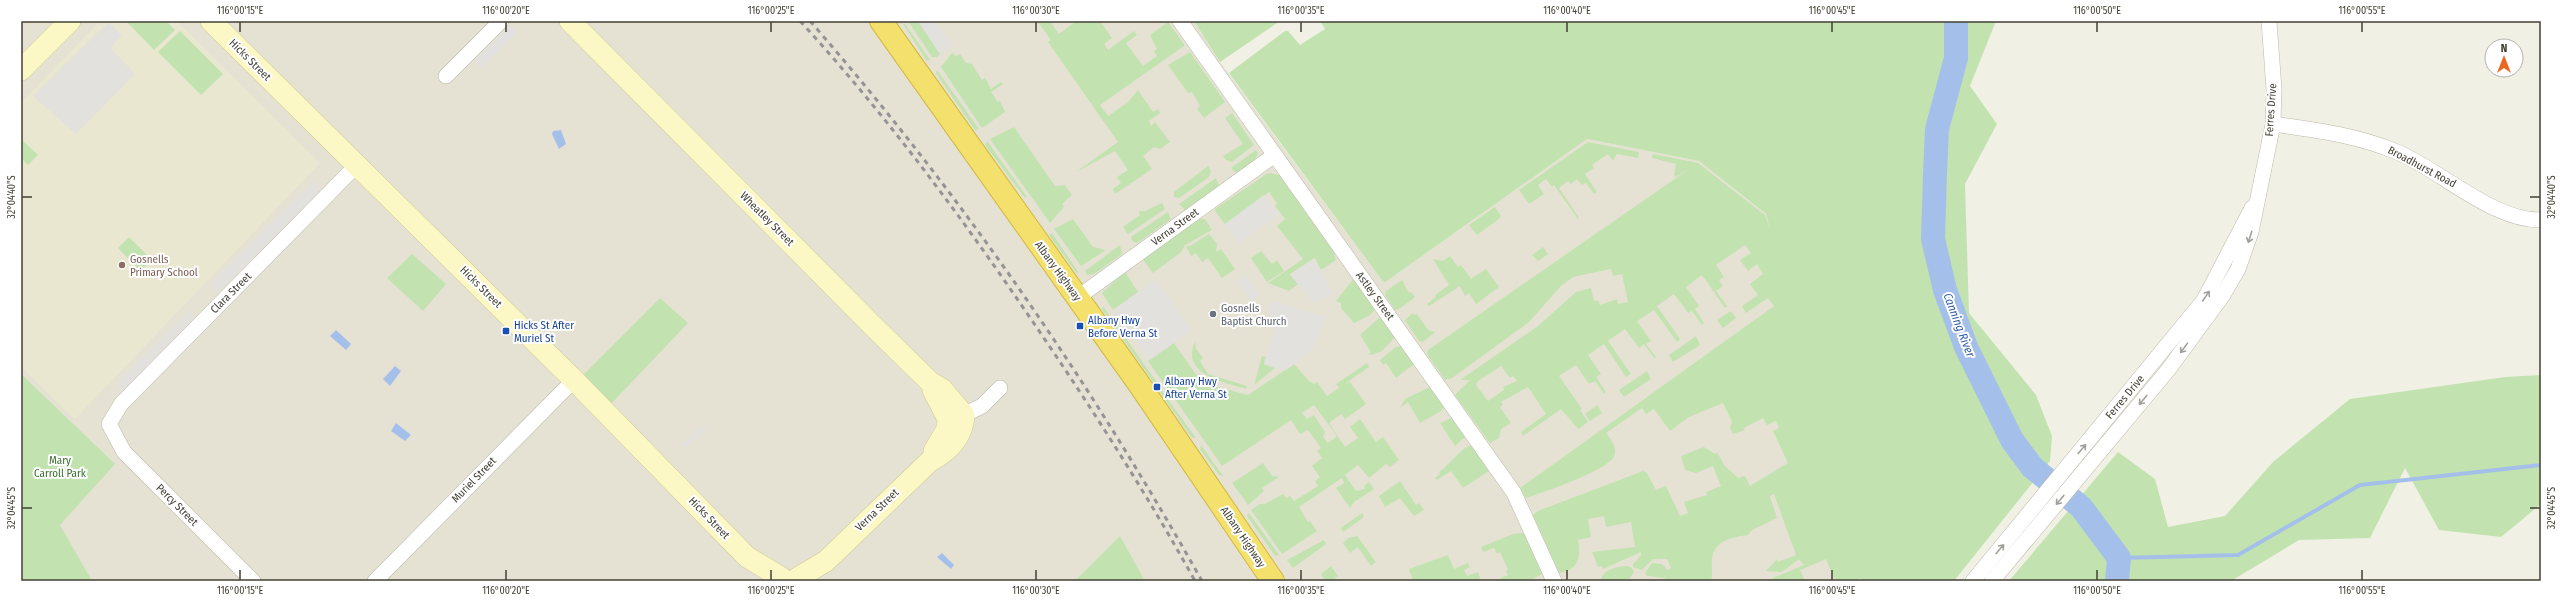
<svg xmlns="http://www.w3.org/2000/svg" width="2562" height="602" font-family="'Fira Sans Condensed',sans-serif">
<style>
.residential{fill:#e5e2d3}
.education{fill:#e9e7cf}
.green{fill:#c2e3b0;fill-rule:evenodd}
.parking{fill:#e2e1dd}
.water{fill:#a4c0ea}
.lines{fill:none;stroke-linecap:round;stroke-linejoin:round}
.stream{stroke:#a4c0ea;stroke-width:4}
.river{stroke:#a4c0ea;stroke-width:24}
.street-casing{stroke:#bcb9a8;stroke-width:16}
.secondary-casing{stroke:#ceca97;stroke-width:22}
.highway-casing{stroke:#d2b83e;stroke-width:24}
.street{stroke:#fff;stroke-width:15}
.secondary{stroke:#fbf8c5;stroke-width:21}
.highway{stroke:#f4e16d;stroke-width:22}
.rail{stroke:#949494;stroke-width:3;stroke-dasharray:5 5;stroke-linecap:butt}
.oneway{stroke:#a1a09a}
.ticks{fill:none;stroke:#434035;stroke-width:1.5}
.education-dot{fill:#8d6e63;stroke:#fff;stroke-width:1.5}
.worship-dot{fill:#6b7280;stroke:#fff;stroke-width:1.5}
.transit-dot{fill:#1a4fb4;stroke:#fff;stroke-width:1.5}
.labels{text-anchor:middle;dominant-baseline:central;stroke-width:4;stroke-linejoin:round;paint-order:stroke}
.street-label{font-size:11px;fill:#434035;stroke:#fff}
.education-label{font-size:11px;fill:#785e54;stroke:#fff;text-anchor:start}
.worship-label{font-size:11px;fill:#5b616d;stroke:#fff;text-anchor:start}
.transit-label{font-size:11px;fill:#164399;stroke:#fff;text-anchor:start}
.park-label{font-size:11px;fill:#39702d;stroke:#fff}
.water-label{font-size:12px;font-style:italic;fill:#3661a7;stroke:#fff}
.neatline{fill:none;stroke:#434035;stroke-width:1.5}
.ticks-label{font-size:10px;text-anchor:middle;fill:#434035}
</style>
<rect width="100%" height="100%" fill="#f1f0e5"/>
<!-- residential -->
<path class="residential" d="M21 21H1194L1220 62 1384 283 1587 139 1699 161 1766 214 1810 368 1920 581H21Z"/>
<!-- education -->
<path class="education" d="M100 21H177L320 163 75 419 21 367V103Z"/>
<!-- green -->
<g class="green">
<path d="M126 21H166L175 30 154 50Z"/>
<path d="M908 21H918L940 54 937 57H932Z"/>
<path d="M1037 21H1050L1059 34 1076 21H1100L1112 38 1104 44 1108 50 1134 31 1137 35 1126 43 1143 66 1157 56 1154 51 1157 49 1150 35 1168 22 1184 44V46L1100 105 1108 116 1128 102 1138 90 1153 112 1158 109 1160 113 1149 121 1151 126 1155 122 1170 142 1160 149 1154 147 1143 156 1152 169 1115 194 1113 189 1121 183 1117 177 1128 170 1115 151 1076 172 1118 142 1048 42 1051 40Z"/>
<path d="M1194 21H1280L1220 62Z"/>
<path d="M1320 21H1996L1970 86 1997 124 1965 184 1969 313 2036 395 2052 436 2050 461 1954 581H1863L1861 578 1855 581H1835L1826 559 1800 570 1805 581H1766L1804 565 1799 559 1782 572 1766 571 1777 559 1778 562 1796 555 1774 494 1770 496 1777 518 1752 530 1748 535C1733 537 1714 540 1712 559 1711 566 1713 574 1711 581H1665V578L1647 576 1645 573 1652 563 1662 564 1668 570 1671 568 1667 559H1653L1642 570 1633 567V564L1641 555V552L1603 569 1602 566 1598 567 1592 552 1635 547 1631 522 1606 527 1604 516 1588 519 1591 537 1578 540C1581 557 1579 570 1559 573L1533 515 1538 511 1643 471 1647 473 1656 490 1666 486 1680 516 1688 513 1684 502 1707 495 1706 492 1721 486 1713 466 1696 473 1685 470 1681 456 1704 447 1715 454 1717 452 1724 465 1738 478 1745 476 1750 486 1788 463 1773 431 1779 428 1776 421 1767 425 1763 418 1744 428 1745 430 1733 434 1730 428 1732 422 1723 403 1689 417 1670 431 1654 409 1646 414 1642 408 1606 433C1611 439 1619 449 1613 458 1603 472 1544 492 1526 498L1520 488 1774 306 1768 298 1746 313 1742 306 1758 295 1750 284 1763 274 1757 264 1748 271 1740 260 1751 253 1745 245 1716 265 1724 277 1719 280 1723 286 1716 291 1727 306 1725 308 1702 275 1686 287 1699 306 1695 309 1704 323 1702 325 1692 311 1688 313 1674 294 1657 306 1680 339 1677 342 1654 310 1637 321 1651 341 1646 344 1656 357 1654 358 1644 344 1639 348 1625 329 1608 341 1631 374 1626 377 1604 344 1588 355 1601 374 1596 377 1606 392 1604 394 1595 381 1589 384 1576 365 1559 376 1582 409 1580 410 1588 422 1578 429 1561 409 1523 436 1521 432 1546 414 1528 387 1501 402 1503 405 1500 407 1511 423 1501 429 1499 438 1490 443 1455 395 1470 380H1460L1538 326 1576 292 1591 288 1594 301 1598 300 1600 305 1617 299 1618 304 1628 302 1622 274 1613 276 1611 269 1573 277 1561 286 1529 322 1452 378 1445 380 1427 354 1428 350 1692 167 1676 177 1674 175 1676 164 1652 158 1653 154 1698 163 1765 215 1770 230 1766 214 1699 161 1587 139 1384 283 1229 73 1285 31H1288L1300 45 1325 29ZM1501 366 1510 378 1513 376 1517 381 1503 387 1504 390 1488 401 1476 385 1478 381Z"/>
<path d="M903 24H905L930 60 927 61Z"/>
<path d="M180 31 223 74 201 95 158 52Z"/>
<path d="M1190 52 1225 102 1204 118 1197 109 1200 106 1192 92 1188 93 1168 65Z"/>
<path d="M952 53 956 56 960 54 966 63 972 64 982 80 985 78 991 89 1001 82 1003 84 991 92 998 102 1000 101 1005 112 982 128 941 67Z"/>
<path d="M937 70 979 129 975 130 936 73Z"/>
<path d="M1232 113 1254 145 1232 162 1226 160 1223 156 1243 144 1225 118Z"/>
<path d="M1014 127 1055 186 1065 185 1072 195 1062 204 1064 207 1050 223 990 139Z"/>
<path d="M21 139 38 155 28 165 21 158Z"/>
<path d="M987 141 1027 197 1025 198 985 145Z"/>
<path d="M1588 142 1639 152 1638 158 1617 154 1613 161 1608 154 1592 165 1594 168 1585 174 1597 192 1594 194 1586 183 1582 185 1577 179 1571 184 1568 181 1559 188 1579 218 1578 219 1554 185 1552 187 1546 179 1538 185 1544 194 1529 204 1519 190Z"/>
<path d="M1256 150 1258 154 1254 161 1237 174 1231 168Z"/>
<path d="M1208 166 1211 171 1209 177 1179 198 1174 197V192Z"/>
<path d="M1268 173 1280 175 1333 249 1336 260 1321 270 1315 258 1290 274 1298 284 1289 291 1268 283 1303 259 1277 226 1285 219 1275 206 1277 203 1269 192 1225 224 1215 211V209Z"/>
<path d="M1216 178 1219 186 1185 210 1179 204Z"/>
<path d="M1162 203 1165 209 1128 234 1123 227 1140 215 1139 211H1145Z"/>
<path d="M1495 207 1501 216 1499 219 1477 235 1469 225Z"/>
<path d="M1168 212 1171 219 1137 243 1132 241 1131 237Z"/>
<path d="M1073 219 1093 247 1106 250 1081 266 1054 229Z"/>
<path d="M1199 219H1205L1212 230 1185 245 1180 253 1153 273 1141 257Z"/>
<path d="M1052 233 1079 273 1076 272 1049 235Z"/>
<path d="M1209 234 1217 244 1216 252 1221 249 1235 269 1222 278 1208 258 1202 262 1196 253 1191 256 1186 246H1190Z"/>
<path d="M129 237 152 260 140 271 118 248Z"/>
<path d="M1120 245 1122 254 1094 274 1087 275 1085 271Z"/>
<path d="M1543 247 1548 254 1538 261 1532 255Z"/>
<path d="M1261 251 1272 264 1277 260 1284 271 1267 282 1251 258Z"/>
<path d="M412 254 446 284 423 311 387 278Z"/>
<path d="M1450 256 1458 267 1461 265 1471 279 1486 269 1499 287 1476 304 1469 293 1465 296 1460 286 1429 306 1427 304 1436 297 1435 295 1449 285 1433 259 1443 261Z"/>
<path d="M1125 272 1138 292 1113 310 1102 293Z"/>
<path d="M1354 278 1375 309 1370 315 1354 323 1341 308V303L1336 301Z"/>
<path d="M1402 280 1409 293 1411 292 1415 297 1399 309 1395 310 1385 295 1386 291Z"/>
<path d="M660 298 688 323 609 406 581 377Z"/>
<path d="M1103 306 1156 381 1154 383 1102 309Z"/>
<path d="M1731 311 1736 318 1723 328 1717 320Z"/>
<path d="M1413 313 1414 315 1417 314 1428 330 1435 332 1423 342 1419 341 1405 320Z"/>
<path d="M1380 317 1395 337 1382 351 1372 355 1368 354 1371 352 1360 335Z"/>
<path d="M1696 336 1700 345 1673 362 1669 355Z"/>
<path d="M1195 342 1196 349 1203 358 1200 361 1208 374 1247 386 1246 389C1224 382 1180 374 1195 342Z"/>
<path d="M1174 343 1202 383 1248 395 1294 364 1309 381 1314 384 1317 382 1327 396 1339 388 1336 384 1367 363 1369 367 1346 383 1350 382 1366 404 1345 419 1341 414 1329 423 1345 447 1358 438 1350 427 1360 419 1376 442 1383 437 1399 460 1390 467 1386 464 1369 478 1358 465 1345 475 1356 491 1365 489 1364 486 1369 482 1374 489 1354 502 1350 508 1336 488 1344 483 1342 478 1299 507 1308 522 1310 521 1317 531 1282 554 1251 510 1260 504H1265L1283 494 1286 498 1290 496 1294 501 1318 486 1315 481 1320 477 1312 466 1322 458 1317 451 1321 448 1308 430 1300 434 1291 420 1222 466 1148 361ZM1314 405 1337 436 1328 443 1323 437 1325 432 1314 415 1307 419 1302 413Z"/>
<path d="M1401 346 1414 364 1396 378 1386 363 1383 365 1380 360 1396 347Z"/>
<path d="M1262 356 1266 357 1264 364 1275 368 1254 385Z"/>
<path d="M1647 371 1651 379 1624 397 1619 390Z"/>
<path d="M21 374 115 464 60 525 92 581H21Z"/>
<path d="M2541 375V504L2501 537 2439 530 2405 468 2370 538 2299 540 2231 581H2009L2118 452 2155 479 2168 527 2225 516 2273 462 2350 399 2505 377Z"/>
<path d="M1159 387 1196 438H1192L1158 389Z"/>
<path d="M1430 387 1444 407 1441 411 1420 423 1408 402 1400 408 1405 399Z"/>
<path d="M1597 405 1602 413 1590 421 1585 414Z"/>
<path d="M1452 418 1465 437 1455 446 1440 423Z"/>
<path d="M1201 445 1223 476 1219 475 1200 449Z"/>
<path d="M1471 445 1489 471 1463 488 1451 471 1437 480 1435 478 1440 474 1439 472C1451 464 1458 450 1471 445Z"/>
<path d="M1263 463 1272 476 1279 477 1262 488 1264 491 1248 505 1232 483Z"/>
<path d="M1400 481 1416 505 1419 503 1424 510 1414 516 1400 498 1385 507 1379 496Z"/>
<path d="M1249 513 1279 555 1275 556 1247 516Z"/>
<path d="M1362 513 1364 517 1343 532 1341 528Z"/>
<path d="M1524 533 1542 574 1529 581H1494L1508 575 1506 571 1508 570 1500 552 1497 554 1494 548 1483 552 1481 547 1513 534Z"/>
<path d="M1120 536 1145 581H1075Z"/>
<path d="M1357 536 1376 562 1371 566 1358 547 1350 553 1343 543 1348 538Z"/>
<path d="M1324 540 1326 544 1293 568 1287 560Z"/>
<path d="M1448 555 1454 569 1468 563 1470 567 1464 570 1467 576 1478 572 1481 581H1413L1409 569Z"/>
<path d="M1331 566 1338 576 1335 578 1337 581H1325L1321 574Z"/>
<path d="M1627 566 1632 568 1634 572 1629 579 1601 581C1601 570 1618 566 1627 566Z"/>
</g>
<!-- parking -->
<g class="parking">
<path d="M918 21H935L952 46 940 54Z"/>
<path d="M109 22 122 35 110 48 135 74 76 134 33 96Z"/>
<path d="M510 25 518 32 482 68 475 60Z"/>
<path d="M316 179 319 192 217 294 213 281Z"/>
<path d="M1264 195 1278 214 1239 243 1225 224Z"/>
<path d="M1314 258 1333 293 1315 303 1290 275Z"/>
<path d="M1246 275 1260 295 1252 302 1237 282Z"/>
<path d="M1156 280 1192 330 1150 360 1113 310Z"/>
<path d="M1272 301 1327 317 1312 350 1286 370 1264 364 1275 329 1265 326Z"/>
<path d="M190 310 192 321 121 392 119 381Z"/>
<path d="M702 426 707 430 686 447 680 445Z"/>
</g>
<!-- water -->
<g class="water">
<path d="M561 130 566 144 559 149 552 134 553 131Z"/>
<path d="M336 330 351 344 346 350 330 336Z"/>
<path d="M395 366 401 371 390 386 383 379Z"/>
<path d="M396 423 411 435 405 441 391 431Z"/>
<path d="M942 553 954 565 951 569 937 557Z"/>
</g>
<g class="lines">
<!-- stream -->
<path class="stream" d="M2119 558 2238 555 2360 485 2541 465"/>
<!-- river -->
<path class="river" d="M1956 21V58L1937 129 1935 174 1933 239 1945 290 1966 347 2012 440 2032 467 2081 507 2119 558 2117 581"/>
<!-- street casing -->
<g class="street-casing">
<g id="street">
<path d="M1180 21 1514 493 1554 581"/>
<path d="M446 76 501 21"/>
<path d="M2273 124C2315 130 2357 135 2397 152 2442 171 2493 221 2541 220"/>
<path d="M1077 298 1273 156"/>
<path d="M955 419 982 406 1000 388"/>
<path d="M253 581 124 452 109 424 121 404 356 166"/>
<path d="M375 581 574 380"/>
<path d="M1973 581 2204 300 2252 208"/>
<path d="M1992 581 2168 370 2223 295 2238 269 2251 232 2273 124 2274 89 2269 21"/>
</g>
</g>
<!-- secondary casing -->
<g class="secondary-casing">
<g id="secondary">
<path d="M211 21 574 380 747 557 782 578"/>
<path d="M570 21 875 328 930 382 942 389 964 415C963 437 949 451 930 461L826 561 796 579"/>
<path d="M21 70 70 21"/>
<path d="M933 390 948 419 947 429 934 451"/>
</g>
</g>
<!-- highway casing -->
<g class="highway-casing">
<path id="highway" d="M881 21 1139 384 1273 581"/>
</g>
<!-- street -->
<use href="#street" class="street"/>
<!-- secondary -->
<use href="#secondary" class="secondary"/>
<!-- highway -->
<use href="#highway" class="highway"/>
<!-- rail -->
<g class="rail">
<path d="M800 21C877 105 946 196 1011 290 1076 384 1139 480 1195 581"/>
<path d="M810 21C962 195 1089 380 1202 581"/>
</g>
</g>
<!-- one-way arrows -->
<defs><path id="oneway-shaft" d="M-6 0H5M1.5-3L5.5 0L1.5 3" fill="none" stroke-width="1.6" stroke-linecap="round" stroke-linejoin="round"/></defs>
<g class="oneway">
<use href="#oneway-shaft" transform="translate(2250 237) rotate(108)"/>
<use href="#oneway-shaft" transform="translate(2206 296) rotate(-56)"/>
<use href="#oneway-shaft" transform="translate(2184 348) rotate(126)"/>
<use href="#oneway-shaft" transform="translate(2143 400) rotate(130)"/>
<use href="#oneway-shaft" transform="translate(2082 449) rotate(-50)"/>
<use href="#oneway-shaft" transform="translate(2060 500) rotate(130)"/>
<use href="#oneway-shaft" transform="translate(2000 549) rotate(-50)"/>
</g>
<!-- ticks -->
<path class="ticks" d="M240 22V32M506 22V32M771 22V32M1036 22V32M1301 22V32M1567 22V32M1832 22V32M2097 22V32M2362 22V32M22 197H32M2530 197H2540M22 508H32M2530 508H2540M240 570V580M506 570V580M771 570V580M1036 570V580M1301 570V580M1567 570V580M1832 570V580M2097 570V580M2362 570V580"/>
<!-- markers -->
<circle class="education-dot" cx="122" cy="265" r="4"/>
<circle class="worship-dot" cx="1213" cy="314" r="4"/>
<g class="transit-dot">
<rect x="1076" y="322" width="8" height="8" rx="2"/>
<rect x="502" y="327" width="8" height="8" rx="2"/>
<rect x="1153" y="383" width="8" height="8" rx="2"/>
</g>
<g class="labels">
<!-- street labels -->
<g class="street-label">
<text transform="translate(250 60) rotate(45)">Hicks Street</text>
<text transform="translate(2271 110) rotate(-86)">Ferres Drive</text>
<text transform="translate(2422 167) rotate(28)">Broadhurst Road</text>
<text transform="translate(767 219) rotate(45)">Wheatley Street</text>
<text transform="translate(1175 227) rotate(-36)">Verna Street</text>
<text transform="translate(1058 271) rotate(54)">Albany Highway</text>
<text transform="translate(481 287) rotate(45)">Hicks Street</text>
<text transform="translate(231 293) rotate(-45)">Clara Street</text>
<text transform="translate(1375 296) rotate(54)">Astley Street</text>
<text transform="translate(2125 397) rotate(-50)">Ferres Drive</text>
<text transform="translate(474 480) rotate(-46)">Muriel Street</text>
<text transform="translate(177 505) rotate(45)">Percy Street</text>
<text transform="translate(877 510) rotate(-44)">Verna Street</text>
<text transform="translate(709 518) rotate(46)">Hicks Street</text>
<text transform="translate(1243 537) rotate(56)">Albany Highway</text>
</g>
<!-- education labels -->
<g class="education-label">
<text x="130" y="259">Gosnells<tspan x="130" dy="13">Primary School</tspan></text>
</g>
<!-- worship labels -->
<g class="worship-label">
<text x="1221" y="308">Gosnells<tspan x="1221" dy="13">Baptist Church</tspan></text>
</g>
<!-- transit labels -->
<g class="transit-label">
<text x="1088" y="320">Albany Hwy<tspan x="1088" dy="13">Before Verna St</tspan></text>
<text x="514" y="325">Hicks St After<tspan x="514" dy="13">Muriel St</tspan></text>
<text x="1165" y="381">Albany Hwy<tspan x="1165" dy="13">After Verna St</tspan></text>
</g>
<!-- park labels -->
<g class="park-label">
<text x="60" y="460">Mary<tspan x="60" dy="13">Carroll Park</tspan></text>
</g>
<!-- water labels -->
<g class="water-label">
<text transform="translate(1959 325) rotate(69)">Canning River</text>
</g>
</g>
<!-- border -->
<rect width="2562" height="602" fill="none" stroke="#ffffff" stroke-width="44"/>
<!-- north arrow -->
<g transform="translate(2504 58)"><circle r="19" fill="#ffffff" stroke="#b4b3ae"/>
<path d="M0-3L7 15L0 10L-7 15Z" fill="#eb6722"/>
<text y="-6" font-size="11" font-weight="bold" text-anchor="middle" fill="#434035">N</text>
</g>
<rect x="22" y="22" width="2518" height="558" class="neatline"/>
<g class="ticks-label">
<text x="240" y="14">116°00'15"E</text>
<text x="506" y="14">116°00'20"E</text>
<text x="771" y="14">116°00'25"E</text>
<text x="1036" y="14">116°00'30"E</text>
<text x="1301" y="14">116°00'35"E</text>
<text x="1567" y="14">116°00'40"E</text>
<text x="1832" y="14">116°00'45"E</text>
<text x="2097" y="14">116°00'50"E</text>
<text x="2362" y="14">116°00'55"E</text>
<text transform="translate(11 197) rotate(-90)" y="4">32°04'40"S</text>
<text transform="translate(2551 197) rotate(-90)" y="4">32°04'40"S</text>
<text transform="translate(11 508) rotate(-90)" y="4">32°04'45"S</text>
<text transform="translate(2551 508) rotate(-90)" y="4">32°04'45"S</text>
<text x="240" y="594">116°00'15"E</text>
<text x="506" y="594">116°00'20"E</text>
<text x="771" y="594">116°00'25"E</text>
<text x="1036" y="594">116°00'30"E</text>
<text x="1301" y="594">116°00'35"E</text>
<text x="1567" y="594">116°00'40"E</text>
<text x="1832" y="594">116°00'45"E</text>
<text x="2097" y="594">116°00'50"E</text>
<text x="2362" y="594">116°00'55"E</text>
</g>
</svg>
